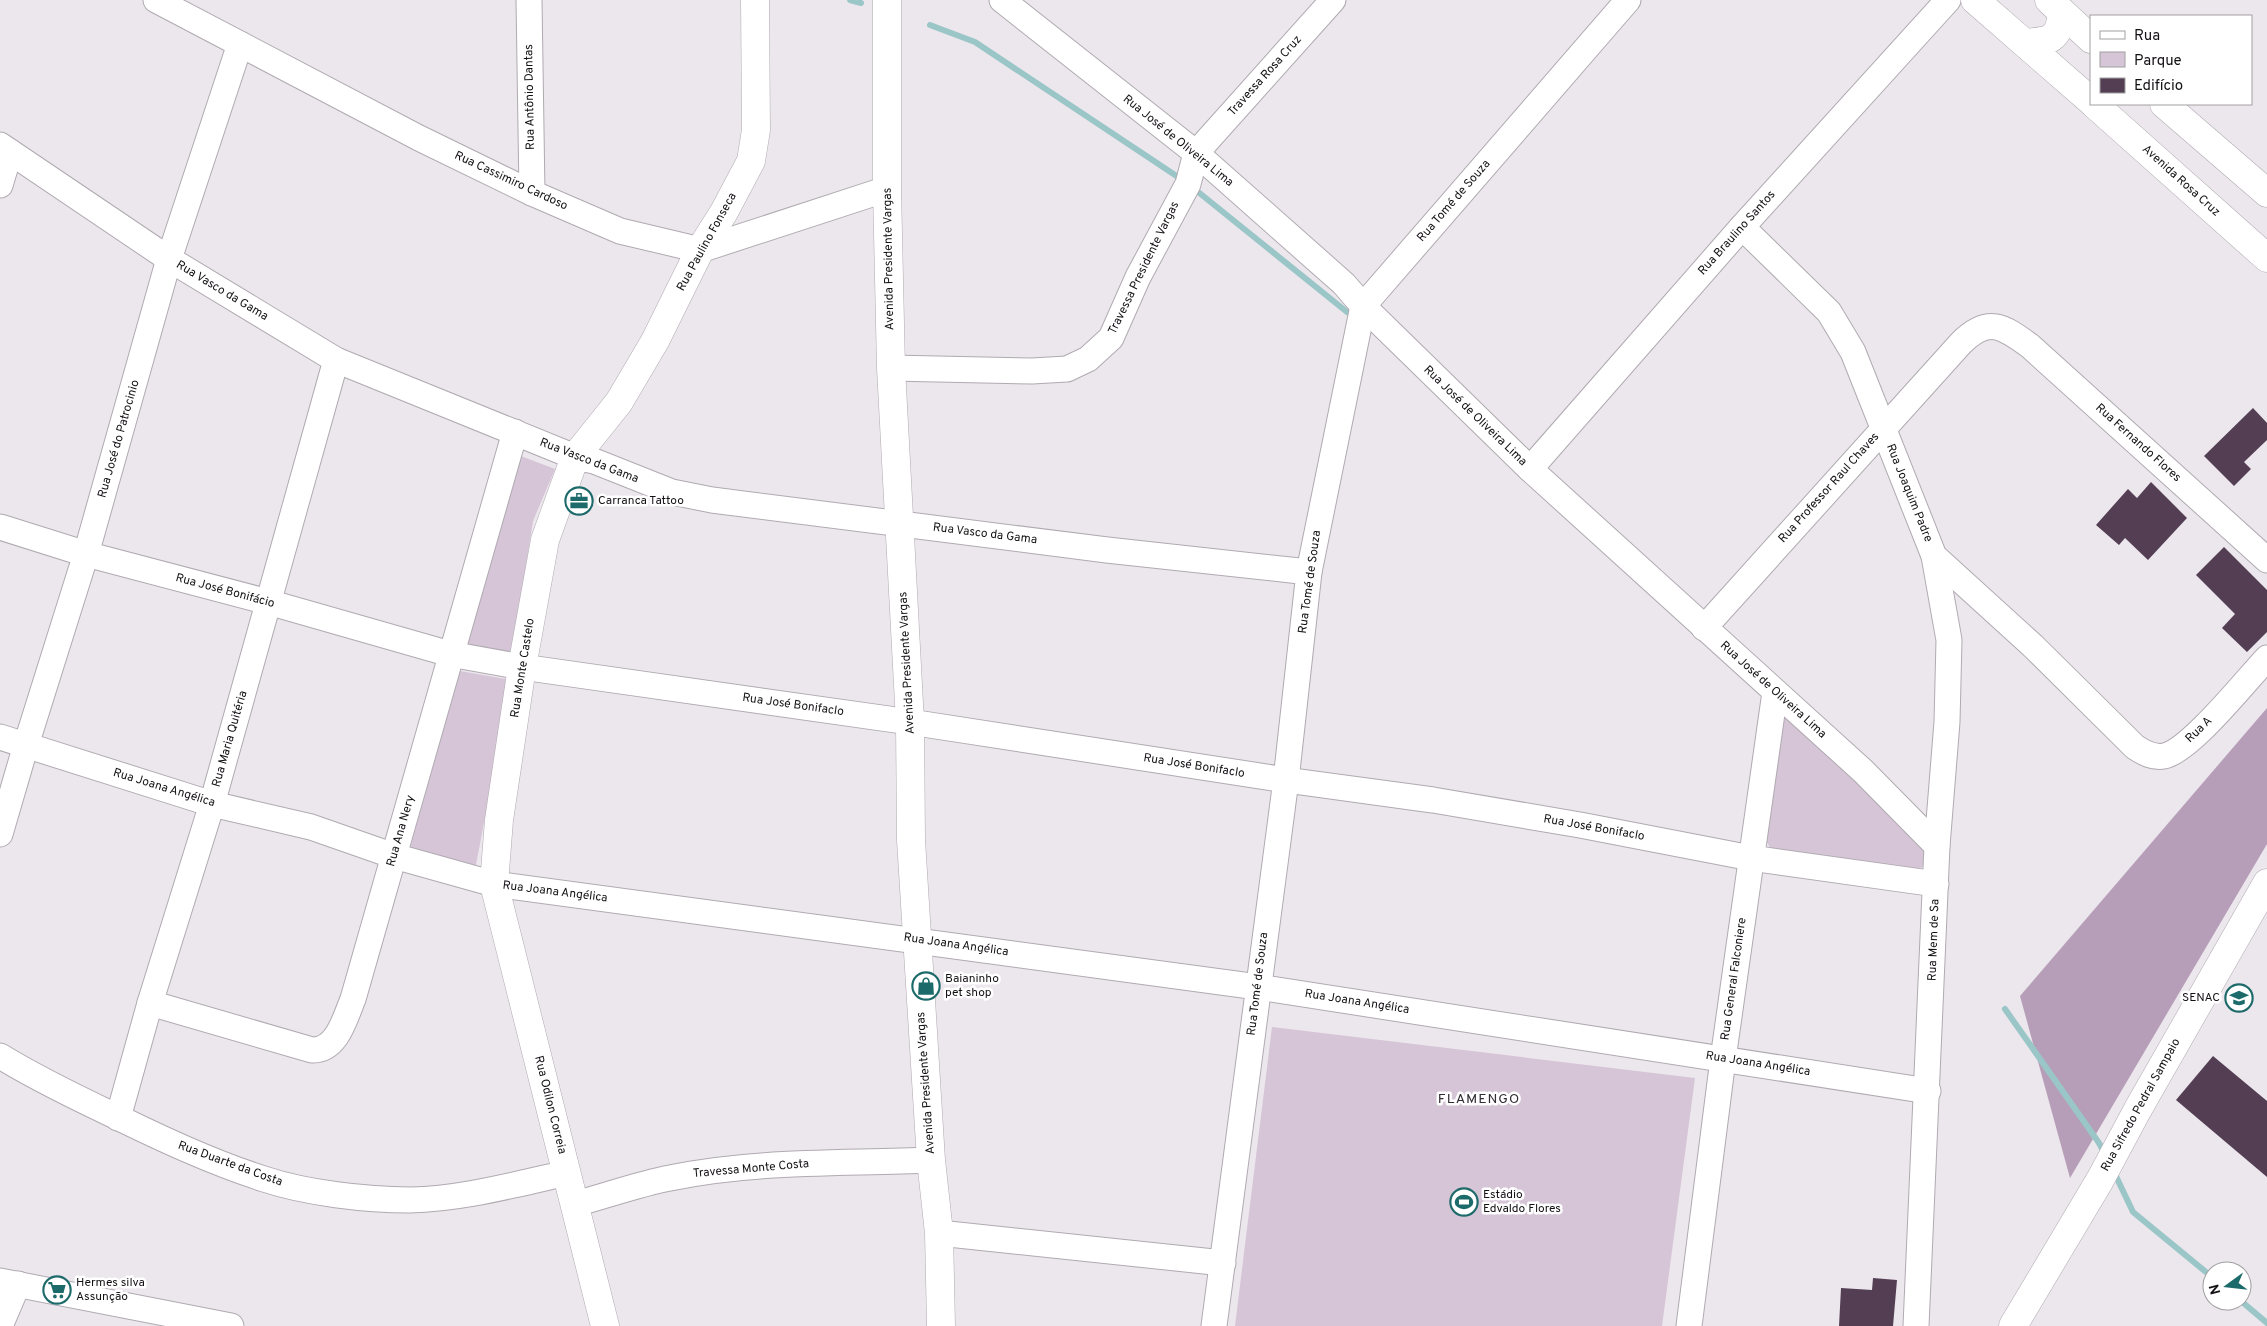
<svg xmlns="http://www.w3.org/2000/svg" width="2267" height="1326" font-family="Overpass,sans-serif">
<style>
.green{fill:#d5c5d6}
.forest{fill:#b69eb8}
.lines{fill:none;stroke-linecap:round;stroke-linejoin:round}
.stream{stroke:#9ac6c7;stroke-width:6}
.building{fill:#533e54}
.street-casing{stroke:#b0aab1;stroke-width:27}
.secondary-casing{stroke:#b0aab1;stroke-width:29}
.primary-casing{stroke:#b0aab1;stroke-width:29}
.street{stroke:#fff;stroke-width:25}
.secondary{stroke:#fff;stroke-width:28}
.primary{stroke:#fff;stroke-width:28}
.labels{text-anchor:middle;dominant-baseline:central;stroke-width:5;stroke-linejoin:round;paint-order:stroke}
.street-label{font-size:12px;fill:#141114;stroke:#fff}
.poi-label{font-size:12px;fill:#141114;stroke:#fff;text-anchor:start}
.neighbourhood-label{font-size:14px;letter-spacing:1px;fill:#302b31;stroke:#fff}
</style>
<rect width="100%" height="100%" fill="#ece6ed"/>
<!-- green -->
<g class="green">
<path d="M518 455 555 469 533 521 512 654 466 644Z"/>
<path d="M460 671 511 680 475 870 409 852Z"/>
<path d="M1783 712 1924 842 1928 863 1918 870 1771 849 1763 836Z"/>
<path d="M1272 1027 1695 1078 1662 1326H1235Z"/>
</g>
<!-- forest -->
<path class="forest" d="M2267 708V844L2070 1178 2020 996Z"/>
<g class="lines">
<!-- stream -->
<g class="stream">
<path d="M850 0 861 3"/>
<path d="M930 25 975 42 1184 181"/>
<path d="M1192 187 1347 312"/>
<path d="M2005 1009 2099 1143 2105 1154"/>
<path d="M2114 1172 2133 1212 2212 1277"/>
<path d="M2241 1301 2267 1323"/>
</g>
</g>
<!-- building -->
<g class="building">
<path d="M2253 408 2267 423V440L2244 462 2251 469 2234 486 2204 456Z"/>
<path d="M2151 482 2187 518 2148 560 2125 538 2119 545 2096 525 2128 489 2137 498Z"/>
<path d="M2224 547 2267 590V632L2247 652 2222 628 2235 614 2196 575Z"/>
<path d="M2213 1056 2267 1101V1177L2176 1100Z"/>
<path d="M1873 1278 1897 1280 1893 1326H1839L1841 1288 1872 1290Z"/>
</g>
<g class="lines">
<!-- street casing -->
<g class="street-casing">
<g id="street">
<path d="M156 0 419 138 532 193 620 231 700 250 887 189"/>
<path d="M529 0 532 193"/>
<path d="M1002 0 1196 153 1344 284 1363 306 1530 469 1863 771 1937 846"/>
<path d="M0 145 169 259 336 360 575 457 594 461 672 492 712 500 1107 550 1309 572"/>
<path d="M0 185 10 152"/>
<path d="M1742 227 1829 312 1853 352 1934 556 2033 646 2135 747C2144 753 2153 758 2164 756 2190 751 2247 679 2267 658"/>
<path d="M891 368 1032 371 1067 369 1088 359 1111 338 1138 277 1188 184 1196 153 1333 0"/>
<path d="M1530 469 1742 227 1948 0"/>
<path d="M0 527 86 554 268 602 450 654 522 667 910 722 1286 780 1433 800 1580 825 1751 858 1936 884"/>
<path d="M1704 628 1961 343C1988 316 2003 326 2030 346L2267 560"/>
<path d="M0 737 212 804 311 827 394 856 494 884 1258 987 1928 1091"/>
<path d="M0 834 26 745 86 554 169 259 240 44"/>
<path d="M150 1003 312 1050C337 1051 345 1018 353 999L515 432"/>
<path d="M0 1056C36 1078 73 1096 111 1114 160 1138 211 1162 264 1179 306 1193 366 1200 410 1200 463 1199 516 1184 567 1173"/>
<path d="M118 1118 150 1003 212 804 336 360"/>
<path d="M575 1204C606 1196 638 1184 670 1178 755 1160 845 1164 931 1160"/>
<path d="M939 1233 1223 1263"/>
<path d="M0 1281 231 1326"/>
<path d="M0 1326 18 1284"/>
<path d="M1214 1326 1286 780 1309 572 1363 306 1628 0"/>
<path d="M1689 1326 1723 1059 1775 692"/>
<path d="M1916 1326 1937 846 1947 722 1949 640 1934 556"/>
</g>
</g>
<!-- secondary casing -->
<g class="secondary-casing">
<g id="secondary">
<path d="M887 0V189L891 368 910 722 911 840 931 1160 939 1233 941 1326"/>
<path d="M605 1326 494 884 499 820 522 667 545 540 575 457 619 402 655 341 700 250 724 212 751 161 756 130 755 0"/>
<path d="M2013 1326 2100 1180 2138 1109 2267 883"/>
</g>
</g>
<!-- primary casing -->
<g class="primary-casing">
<g id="primary">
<path d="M1975 0 2091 101"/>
<path d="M2049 0 2091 39"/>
<path d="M2025 43C2050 41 2059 40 2062 13"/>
<path d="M2094 104 2267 258"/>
<path d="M2164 104 2267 193"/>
</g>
</g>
<!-- street -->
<use href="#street" class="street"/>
<!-- secondary -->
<use href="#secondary" class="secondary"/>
<!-- primary -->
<use href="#primary" class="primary"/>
</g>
<!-- icons -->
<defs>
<g id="office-ring" transform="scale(1.4375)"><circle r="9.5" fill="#fff" stroke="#1d6a6b" stroke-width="1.5"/><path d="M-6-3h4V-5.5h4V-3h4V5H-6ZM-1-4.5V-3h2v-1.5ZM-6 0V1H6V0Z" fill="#1d6a6b"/></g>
<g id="shop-ring" transform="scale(1.4375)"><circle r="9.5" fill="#fff" stroke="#1d6a6b" stroke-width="1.5"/><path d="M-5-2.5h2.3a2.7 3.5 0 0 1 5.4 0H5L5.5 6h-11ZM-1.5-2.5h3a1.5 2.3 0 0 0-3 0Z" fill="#1d6a6b"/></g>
<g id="school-ring" transform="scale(1.4375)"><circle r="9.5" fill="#fff" stroke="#1d6a6b" stroke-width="1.5"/><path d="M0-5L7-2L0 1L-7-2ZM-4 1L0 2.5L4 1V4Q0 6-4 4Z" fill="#1d6a6b"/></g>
<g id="stadium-ring" transform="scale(1.4375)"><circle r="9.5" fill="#fff" stroke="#1d6a6b" stroke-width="1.5"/><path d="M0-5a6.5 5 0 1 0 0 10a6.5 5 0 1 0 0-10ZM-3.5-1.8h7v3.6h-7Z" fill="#1d6a6b"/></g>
<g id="supermarket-ring" transform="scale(1.4375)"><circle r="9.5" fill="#fff" stroke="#1d6a6b" stroke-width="1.5"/><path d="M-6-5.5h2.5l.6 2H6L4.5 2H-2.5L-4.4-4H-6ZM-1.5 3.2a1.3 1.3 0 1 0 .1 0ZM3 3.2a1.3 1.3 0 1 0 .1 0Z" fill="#1d6a6b"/></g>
</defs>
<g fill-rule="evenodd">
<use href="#office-ring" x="579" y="501"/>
<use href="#shop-ring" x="926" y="986"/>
<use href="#school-ring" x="2239" y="998"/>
<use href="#stadium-ring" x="1464" y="1202"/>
<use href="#supermarket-ring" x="57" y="1290"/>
</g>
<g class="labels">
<!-- street labels -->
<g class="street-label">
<text transform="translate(1265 76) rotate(-48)">Travessa Rosa Cruz</text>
<text transform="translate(530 97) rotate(-91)">Rua Antônio Dantas</text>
<text transform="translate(1178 141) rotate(39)">Rua José de Oliveira Lima</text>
<text transform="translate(511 181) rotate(25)">Rua Cassimiro Cardoso</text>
<text transform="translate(2181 181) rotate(42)">Avenida Rosa Cruz</text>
<text transform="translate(1454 201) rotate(-49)">Rua Tomé de Souza</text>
<text transform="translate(1737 233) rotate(-48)">Rua Braulino Santos</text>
<text transform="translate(707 242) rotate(-61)">Rua Paulino Fonseca</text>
<text transform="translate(889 259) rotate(-91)">Avenida Presidente Vargas</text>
<text transform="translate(1144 268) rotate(-64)">Travessa Presidente Vargas</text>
<text transform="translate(222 291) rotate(31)">Rua Vasco da Gama</text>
<text transform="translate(1475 416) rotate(44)">Rua José de Oliveira Lima</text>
<text transform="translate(119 439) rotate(-74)">Rua José do Patrocinio</text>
<text transform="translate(2138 443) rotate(42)">Rua Fernando Flores</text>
<text transform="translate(589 461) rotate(21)">Rua Vasco da Gama</text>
<text transform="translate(1829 488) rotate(-48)">Rua Professor Raul Chaves</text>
<text transform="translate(1909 493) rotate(68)">Rua Joaquim Padre</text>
<text transform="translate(985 534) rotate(7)">Rua Vasco da Gama</text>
<text transform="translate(1310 582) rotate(-82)">Rua Tomé de Souza</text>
<text transform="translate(225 591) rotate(15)">Rua José Bonifácio</text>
<text transform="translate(907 663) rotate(-93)">Avenida Presidente Vargas</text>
<text transform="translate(523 668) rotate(-81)">Rua Monte Castelo</text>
<text transform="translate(1773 690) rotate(42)">Rua José de Oliveira Lima</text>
<text transform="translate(793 705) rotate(8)">Rua José Bonifaclo</text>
<text transform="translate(2199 730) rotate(-44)">Rua A</text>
<text transform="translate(230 739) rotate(-74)">Rua Maria Quitéria</text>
<text transform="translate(1194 766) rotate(9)">Rua José Bonifaclo</text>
<text transform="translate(164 788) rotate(17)">Rua Joana Angélica</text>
<text transform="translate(1594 828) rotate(10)">Rua José Bonifaclo</text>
<text transform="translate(401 831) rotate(-74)">Rua Ana Nery</text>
<text transform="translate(555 892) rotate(7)">Rua Joana Angélica</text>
<text transform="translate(1934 940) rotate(-88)">Rua Mem de Sa</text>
<text transform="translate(956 945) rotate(8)">Rua Joana Angélica</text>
<text transform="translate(1734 979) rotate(-82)">Rua General Falconiere</text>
<text transform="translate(1258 984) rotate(-83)">Rua Tomé de Souza</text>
<text transform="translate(1357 1002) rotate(9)">Rua Joana Angélica</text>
<text transform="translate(1758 1064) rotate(9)">Rua Joana Angélica</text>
<text transform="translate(926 1083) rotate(-94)">Avenida Presidente Vargas</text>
<text transform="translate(550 1105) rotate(76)">Rua Odilon Correia</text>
<text transform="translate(2141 1105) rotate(-61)">Rua Sifredo Pedral Sampaio</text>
<text transform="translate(230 1164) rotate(20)">Rua Duarte da Costa</text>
<text transform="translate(751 1169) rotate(-5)">Travessa Monte Costa</text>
</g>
<!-- poi labels -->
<g class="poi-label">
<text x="598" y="501">Carranca Tattoo</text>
<text x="945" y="979">Baianinho<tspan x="945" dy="14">pet shop</tspan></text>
<text x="2220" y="998" text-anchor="end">SENAC</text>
<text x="1483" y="1195">Estádio<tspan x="1483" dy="14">Edvaldo Flores</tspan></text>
<text x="76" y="1283">Hermes silva<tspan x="76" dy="14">Assunção</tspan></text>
</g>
<!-- neighbourhood labels -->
<g class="neighbourhood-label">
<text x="1479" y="1099">FLAMENGO</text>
</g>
</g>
<!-- legend -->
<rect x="2090" y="15" width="162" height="90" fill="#ffffff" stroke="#a1a0a1"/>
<rect x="2100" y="31" width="25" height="8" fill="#ffffff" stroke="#a1a0a1"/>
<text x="2134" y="40" font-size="15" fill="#141114">Rua</text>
<rect x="2100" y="52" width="25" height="15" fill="#d5c5d6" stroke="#a1a0a1"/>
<text x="2134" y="65" font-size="15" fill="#141114">Parque</text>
<rect x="2100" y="78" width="25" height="15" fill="#533e54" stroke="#a1a0a1"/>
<text x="2134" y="90" font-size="15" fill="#141114">Edifício</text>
<!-- north arrow -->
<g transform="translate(2227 1286) rotate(255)"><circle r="24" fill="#ffffff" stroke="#a1a0a1"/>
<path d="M0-4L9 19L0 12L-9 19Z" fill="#1d6a6b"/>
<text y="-8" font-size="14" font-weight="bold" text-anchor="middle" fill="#141114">N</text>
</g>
</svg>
